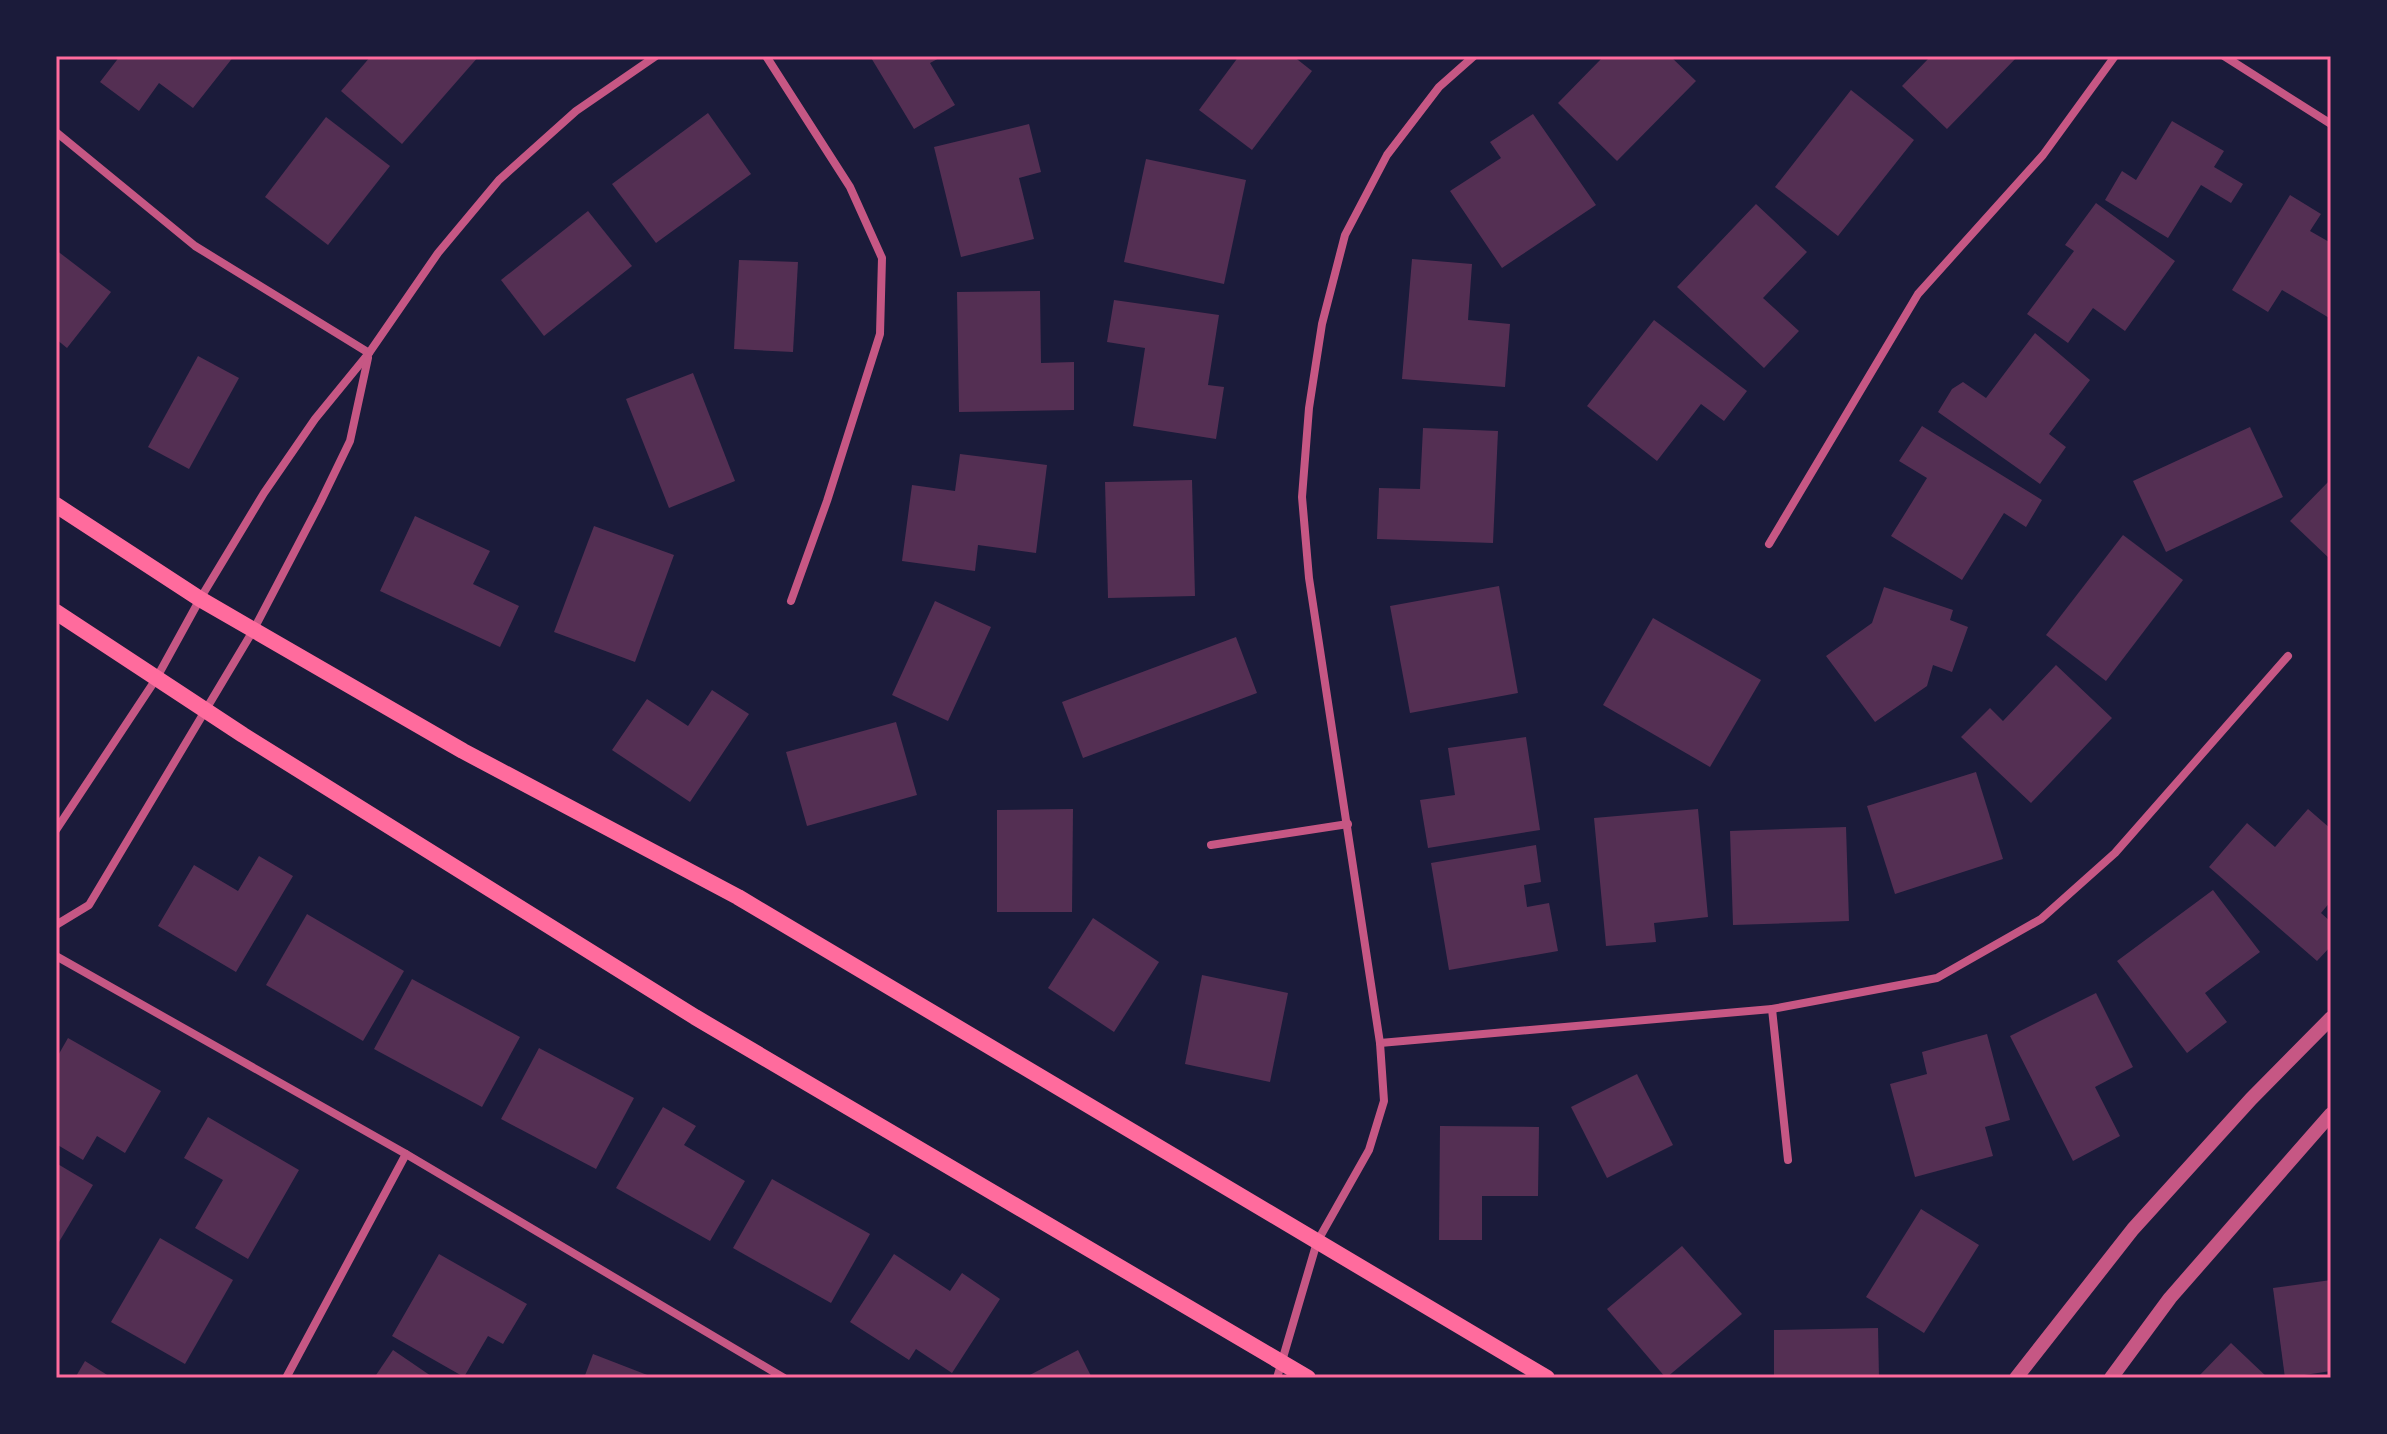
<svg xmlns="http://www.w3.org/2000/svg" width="2387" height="1434" font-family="Lato,sans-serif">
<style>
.building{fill:#542f53}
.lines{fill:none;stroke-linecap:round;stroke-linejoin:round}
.minor{stroke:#c65784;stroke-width:8}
.tertiary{stroke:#c65784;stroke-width:14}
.secondary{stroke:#ff6b9d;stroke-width:16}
.neatline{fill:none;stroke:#ff6b9d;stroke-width:3}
</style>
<rect width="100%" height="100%" fill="#1b1b3a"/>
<!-- building -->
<g class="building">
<path d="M120 56H234L193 108 159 83 139 111 100 82Z"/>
<path d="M371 56H479L402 144 341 91Z"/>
<path d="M870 56H943L930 63 955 105 914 129Z"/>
<path d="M1239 56H1293L1312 71 1252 150 1199 110Z"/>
<path d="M1604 56H1670L1696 81 1617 161 1558 103Z"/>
<path d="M1928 56H2018L1947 129 1902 86 1929 58Z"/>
<path d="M1851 90 1914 140 1838 236 1775 187Z"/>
<path d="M708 113 751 174 656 243 612 184Z"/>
<path d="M1533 114 1596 205 1502 268 1450 191 1501 158 1490 142Z"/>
<path d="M326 117 390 166 328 245 265 197Z"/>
<path d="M2172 121 2224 151 2214 167 2243 184 2231 203 2201 185 2168 238 2105 200 2122 171 2136 180Z"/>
<path d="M1029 124 1041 172 1019 178 1034 239 961 257 934 147Z"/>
<path d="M1146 159 1246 180 1224 284 1124 262Z"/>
<path d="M2290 195 2321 214 2310 231 2331 243V319L2282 290 2268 312 2232 290Z"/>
<path d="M2096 203 2175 261 2125 331 2093 308 2068 343 2027 314 2074 251 2065 245Z"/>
<path d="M1756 204 1807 252 1763 298 1799 331 1764 368 1677 287Z"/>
<path d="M588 211 632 266 544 336 501 280Z"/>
<path d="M56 250 111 292 67 348 56 339Z"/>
<path d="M1412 259 1472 264 1468 320 1510 324 1505 387 1402 379Z"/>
<path d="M739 260 798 262 793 352 734 349Z"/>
<path d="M1040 291 1041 363 1074 362V410L959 412 957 292Z"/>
<path d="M1114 300 1219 315 1208 385 1224 387 1216 439 1133 426 1145 348 1107 342Z"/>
<path d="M1654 320 1747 391 1724 421 1701 404 1657 461 1587 406Z"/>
<path d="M2035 333 2090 380 2049 434 2066 447 2040 484 1938 412 1952 389 1963 382 1986 398Z"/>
<path d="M198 356 239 378 189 469 148 447Z"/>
<path d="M693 373 735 481 669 508 626 399Z"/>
<path d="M1922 426 2042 500 2026 527 2004 513 1962 580 1891 536 1927 478 1899 461Z"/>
<path d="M2250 427 2283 497 2166 552 2133 481Z"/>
<path d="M1423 428 1498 431 1493 543 1377 539 1379 488 1420 489Z"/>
<path d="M960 454 1047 465 1036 553 978 545 975 571 902 561 912 485 955 491Z"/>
<path d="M2331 479V560L2290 521Z"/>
<path d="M1192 480 1195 596 1108 598 1105 482Z"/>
<path d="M415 516 490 551 473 584 519 606 500 647 380 591Z"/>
<path d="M594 526 674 555 635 662 554 632Z"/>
<path d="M2123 535 2183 580 2106 681 2046 635Z"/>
<path d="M1499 586 1518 693 1410 713 1390 606Z"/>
<path d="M1884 587 1953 610 1950 620 1968 627 1952 672 1933 665 1927 686 1875 722 1826 656 1872 623Z"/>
<path d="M935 601 991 627 948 721 892 695Z"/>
<path d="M1653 618 1761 680 1710 767 1603 705Z"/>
<path d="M1236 637 1257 693 1083 758 1062 702Z"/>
<path d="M2056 665 2112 718 2031 803 1961 737 1990 708 2003 721Z"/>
<path d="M712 690 749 714 690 802 612 750 647 699 688 726Z"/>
<path d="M896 722 917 795 807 826 786 752Z"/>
<path d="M1526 737 1540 830 1428 848 1420 800 1455 795 1448 748Z"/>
<path d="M1976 772 2003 859 1895 894 1867 806Z"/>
<path d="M1073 809 1072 912H997V810Z"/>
<path d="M1698 809 1708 917 1654 923 1656 942 1606 946 1594 818Z"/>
<path d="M2308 809 2331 829V901L2321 913 2331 922V946L2317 961 2209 867 2247 823 2275 847Z"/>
<path d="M1846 827 1849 921 1733 925 1730 831Z"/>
<path d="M1536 845 1541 882 1524 885 1527 907 1549 903 1558 951 1449 970 1431 863Z"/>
<path d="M259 856 293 876 236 972 158 926 194 865 238 891Z"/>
<path d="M2213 890 2260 952 2205 993 2227 1022 2187 1053 2117 961Z"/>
<path d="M307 914 404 971 363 1041 266 985Z"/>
<path d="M1093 918 1159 962 1114 1032 1048 988Z"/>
<path d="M1202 975 1288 993 1270 1082 1185 1064Z"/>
<path d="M412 979 520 1037 482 1107 374 1049Z"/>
<path d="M2096 993 2133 1067 2095 1087 2120 1136 2073 1161 2010 1036Z"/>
<path d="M1987 1034 2010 1120 1985 1127 1993 1156 1915 1177 1890 1084 1927 1074 1922 1052Z"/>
<path d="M68 1038 161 1091 125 1153 97 1136 83 1160 56 1144V1059Z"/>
<path d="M539 1048 634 1098 596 1169 501 1119Z"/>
<path d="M1637 1074 1673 1145 1607 1178 1571 1107Z"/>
<path d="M663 1107 696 1126 684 1145 745 1181 710 1241 616 1188Z"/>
<path d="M208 1117 299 1170 248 1259 195 1228 223 1180 184 1158Z"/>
<path d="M1440 1126 1539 1127 1538 1196H1482V1240H1439Z"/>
<path d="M56 1163 93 1185 56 1247Z"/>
<path d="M772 1179 870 1234 831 1303 733 1248Z"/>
<path d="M1921 1209 1979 1245 1924 1333 1866 1297Z"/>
<path d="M160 1238 233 1280 185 1364 111 1322Z"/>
<path d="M1682 1246 1742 1314 1666 1378 1607 1309Z"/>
<path d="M439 1254 527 1304 503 1344 488 1336 464 1377 392 1336Z"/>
<path d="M894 1254 950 1291 962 1273 1000 1299 952 1373 916 1349 909 1360 850 1322Z"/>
<path d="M2331 1280V1371L2285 1378 2273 1288Z"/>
<path d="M1878 1328 1879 1378H1774V1330Z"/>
<path d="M2231 1343 2268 1378H2197Z"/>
<path d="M393 1350 434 1378H374Z"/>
<path d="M1078 1350 1092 1378H1024Z"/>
<path d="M593 1354 655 1378H584Z"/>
<path d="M85 1361 112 1378H75Z"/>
</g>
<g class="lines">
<!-- minor -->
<g class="minor">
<path d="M766 56 850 187 882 258 880 334 827 501 791 601"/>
<path d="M2224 56 2331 124"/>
<path d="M56 132 195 246 369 353"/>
<path d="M1769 544 1918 294 2043 155 2115 56"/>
<path d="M56 830 156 679 200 599 264 493 315 419 369 353 438 253 499 180 576 111 656 56"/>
<path d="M1211 845 1348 824"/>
<path d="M56 925 89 905 254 629 320 503 350 441 368 358"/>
<path d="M56 956 406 1154 784 1378"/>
<path d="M1772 1009 1788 1160"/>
<path d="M1380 1043 1772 1009 1937 978 2041 919 2115 853 2288 656"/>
<path d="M286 1378 406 1154"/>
<path d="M1277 1378 1317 1242 1369 1150 1384 1101 1380 1043 1309 578 1302 497 1309 408 1322 324 1345 235 1387 155 1439 87 1474 56"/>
</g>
<!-- tertiary -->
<g class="tertiary">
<path d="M2016 1378 2133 1229 2251 1099 2331 1018"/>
<path d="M2111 1378 2170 1298 2331 1114"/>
</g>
<!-- secondary -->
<g class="secondary">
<path d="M56 505 200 599 463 751 738 897 1547 1378"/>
<path d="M56 612 243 735 695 1017 1308 1378"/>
</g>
</g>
<!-- border -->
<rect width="2387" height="1434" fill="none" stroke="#1b1b3a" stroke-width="116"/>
<rect x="58" y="58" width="2271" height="1318" class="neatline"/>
</svg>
